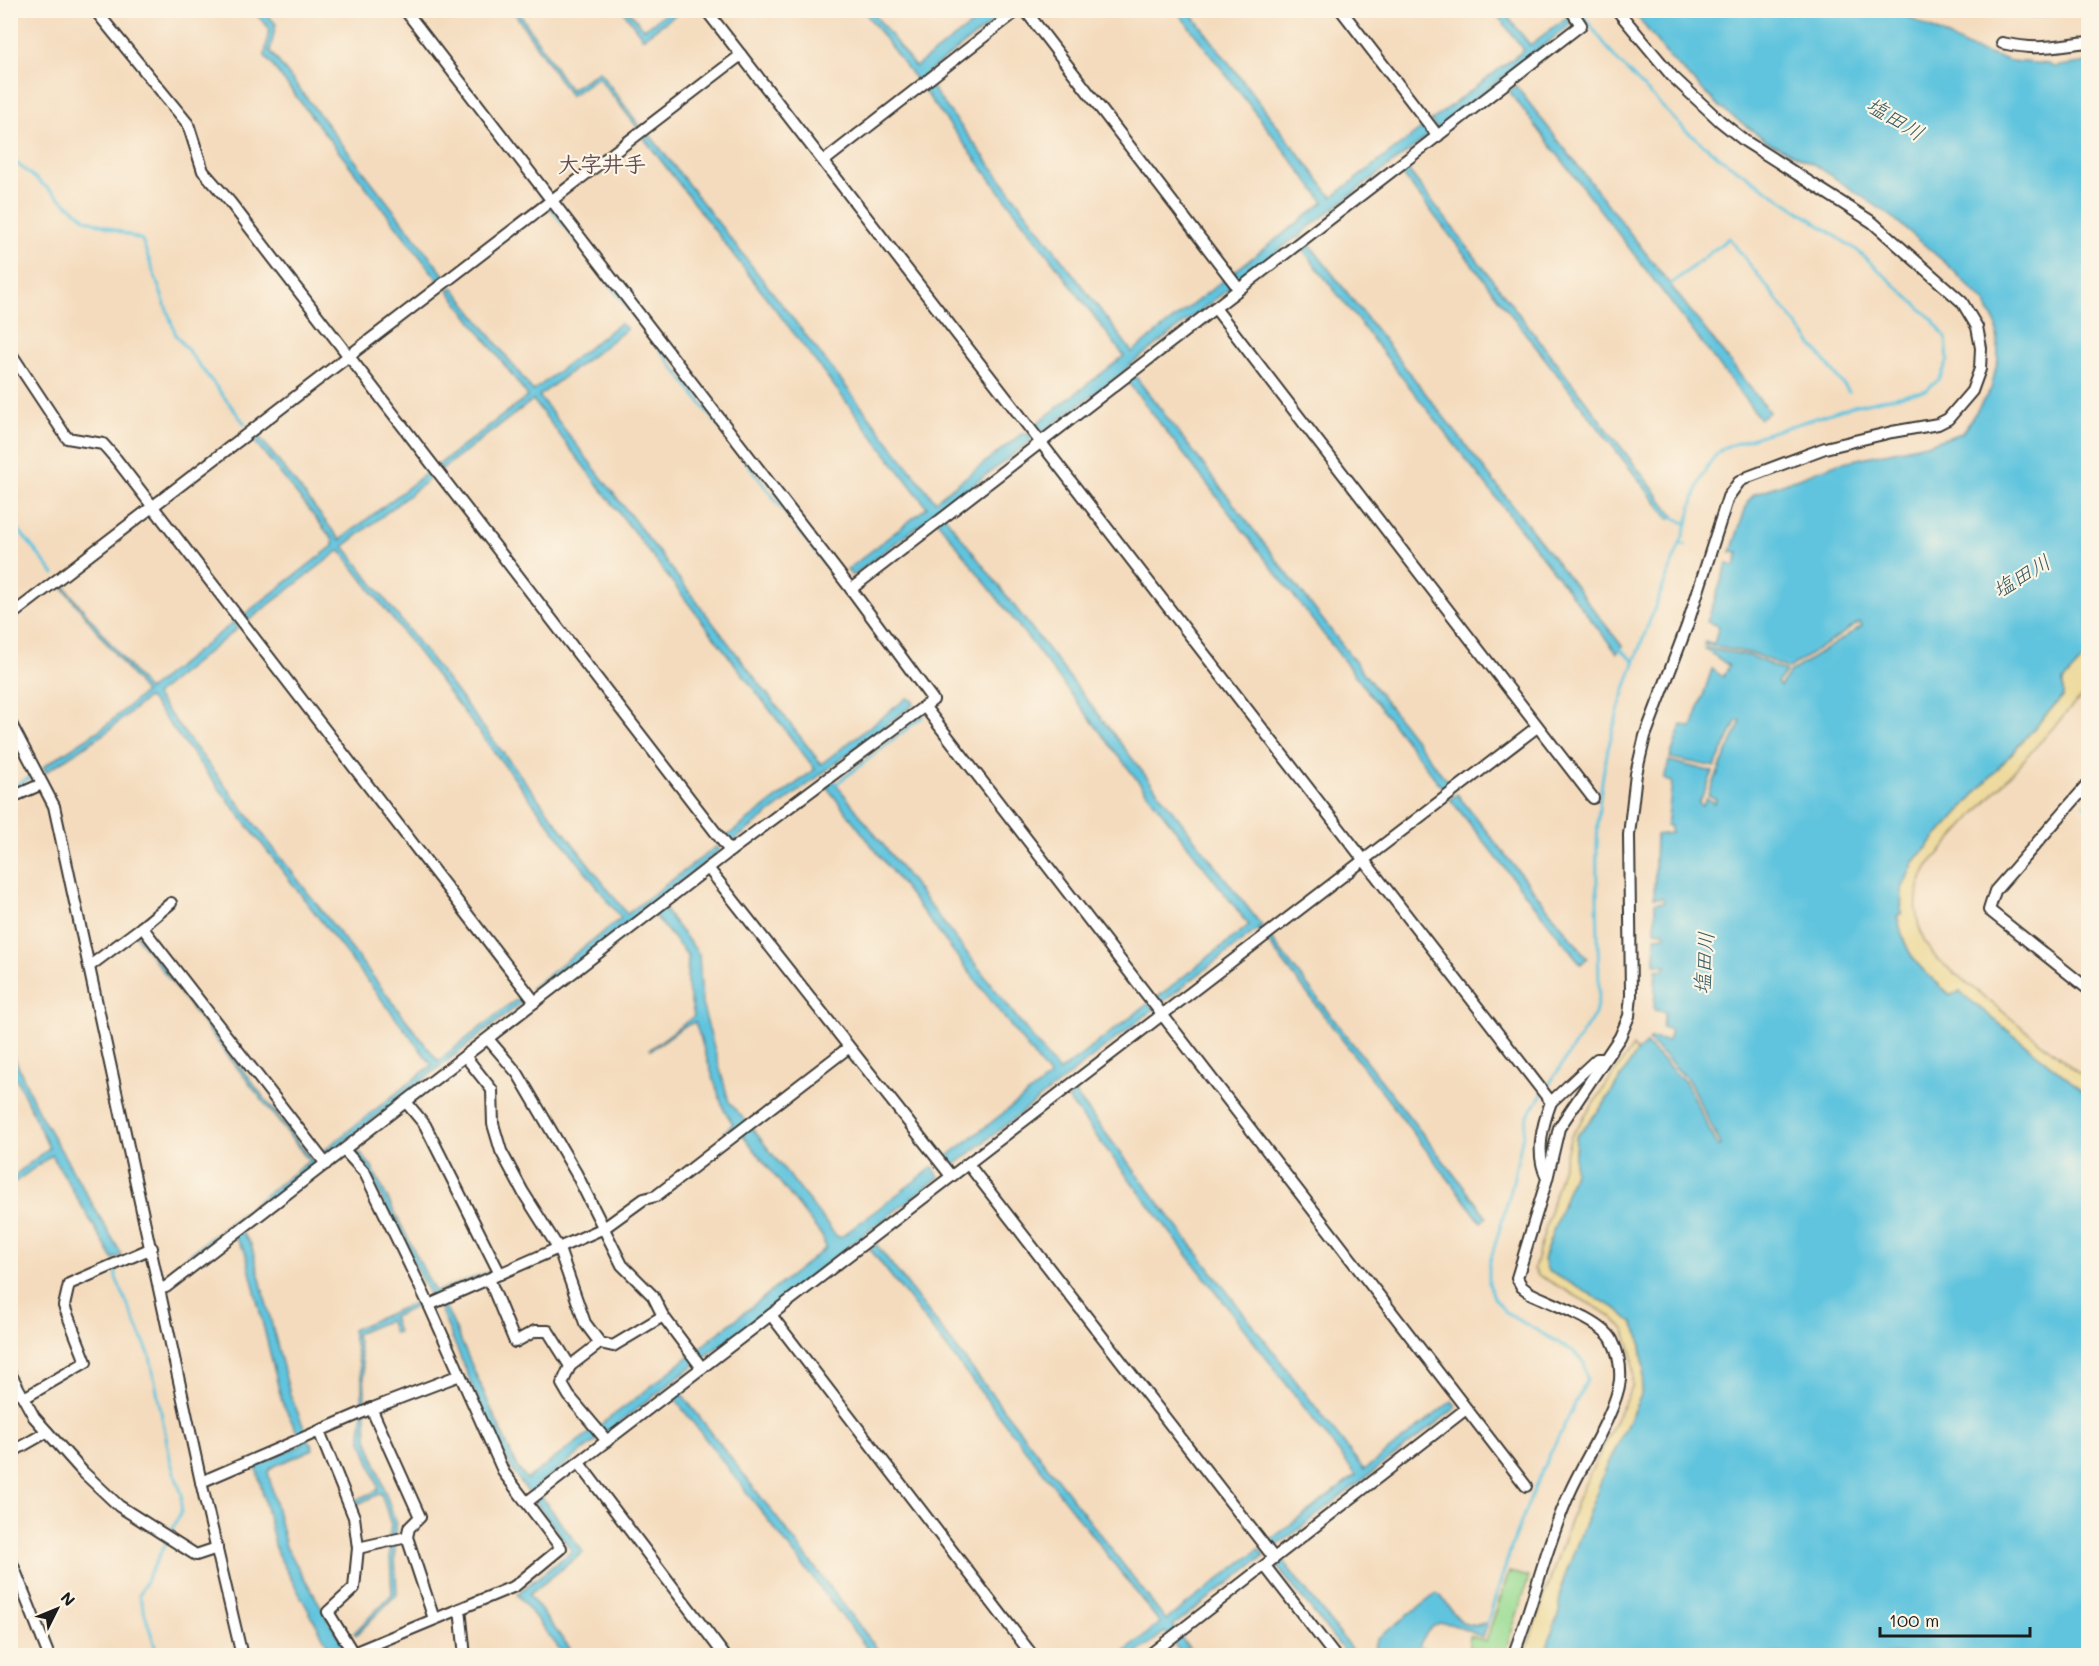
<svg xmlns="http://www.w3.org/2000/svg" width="2099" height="1666" font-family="Mali,'Klee One',sans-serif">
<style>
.green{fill:#99db93;stroke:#5a7c58;stroke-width:1.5}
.sand{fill:#eeda9e;stroke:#857b5d;stroke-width:1.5}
.water{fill:#60c4de;stroke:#3e707d;stroke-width:1.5}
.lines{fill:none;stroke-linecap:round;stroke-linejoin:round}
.stream{stroke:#60c4de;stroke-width:3}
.minor-casing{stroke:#3c3934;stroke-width:14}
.minor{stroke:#fff;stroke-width:10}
.labels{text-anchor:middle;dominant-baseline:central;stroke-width:4.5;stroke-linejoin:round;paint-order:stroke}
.water-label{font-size:21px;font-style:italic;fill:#345760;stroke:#fcf5e5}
.quarter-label{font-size:22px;font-weight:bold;fill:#624c55;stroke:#fcf5e5}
</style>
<rect width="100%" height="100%" fill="#fcf5e5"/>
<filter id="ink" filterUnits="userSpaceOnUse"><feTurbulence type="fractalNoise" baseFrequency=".0167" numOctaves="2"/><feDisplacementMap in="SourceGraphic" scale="12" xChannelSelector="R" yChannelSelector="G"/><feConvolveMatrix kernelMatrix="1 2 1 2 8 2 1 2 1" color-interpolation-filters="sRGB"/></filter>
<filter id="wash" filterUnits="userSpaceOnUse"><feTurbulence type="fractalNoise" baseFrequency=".008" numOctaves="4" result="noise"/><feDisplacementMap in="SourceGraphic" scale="24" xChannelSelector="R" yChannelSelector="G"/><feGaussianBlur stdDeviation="1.35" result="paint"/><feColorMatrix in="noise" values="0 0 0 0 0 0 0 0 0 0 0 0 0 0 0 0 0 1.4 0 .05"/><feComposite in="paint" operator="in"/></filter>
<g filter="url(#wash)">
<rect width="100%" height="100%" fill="#f4dbbd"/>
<!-- green -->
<path class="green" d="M1509 1572 1529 1577 1504 1655H1468L1470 1636 1486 1641Z"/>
<!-- sand -->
<g class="sand">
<path d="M2088 654V689L1928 866C1910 897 1913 931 1937 959L2088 1080V1095L1960 992 1951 995C1917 966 1906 959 1897 914H1901L1902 889 1914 862 2063 696V681Z"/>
<path d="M1633 1046 1637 1052 1604 1104 1576 1137 1574 1172 1543 1260 1617 1309 1633 1323 1640 1338 1644 1369 1641 1395 1602 1478 1561 1587 1560 1609 1547 1648 1538 1655 1524 1656 1578 1498 1632 1387 1633 1358 1625 1330 1608 1314 1538 1275 1534 1269 1571 1136Z"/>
</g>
<!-- water -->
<g class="water">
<path d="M253 11H263L276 24 270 51 444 275 438 280 265 56 269 28Z"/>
<path d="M513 11H518L570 90 599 71 640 126 638 128 598 77 570 96Z"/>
<path d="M623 11H629L644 29 669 11H681L643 38Z"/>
<path d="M864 11H872L915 67 990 11H1007L923 76 1132 352 1225 279 1227 281 1236 275 1234 272 1324 202 1177 11H1189L1332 197 1425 126 1432 133 1303 232 1300 238H1295L1240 280 1238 278 1229 284 1231 287 1130 365 1121 374 1038 435 1037 433 1030 439 1031 441 940 510 1262 926 1260 928 1268 938 1270 937 1487 1217 1481 1222 1258 929 1160 1004 1155 999 1249 925 933 515 852 576 847 570 927 507 643 137 649 134 935 501 1024 432 1027 435 1034 429 1032 427 1124 356Z"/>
<path d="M1494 11H1503L1530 45 1567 17 1571 24 1437 129 1431 121 1524 50Z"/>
<path d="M1633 11H1897L1972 49 2011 61 2048 64 2053 67 2088 62V654L2063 681V696L1914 862 1902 889 1901 914 1897 915C1906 959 1918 966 1950 995L1960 992 2088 1095V1655H1538L1547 1647 1560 1609 1561 1587 1602 1478 1641 1395 1644 1369 1640 1338 1633 1323 1617 1309 1548 1271 1543 1260 1574 1172 1576 1137 1604 1104 1637 1052 1646 1044 1686 1083 1718 1146 1721 1145 1688 1080 1649 1041 1651 1038 1668 1041 1671 1030 1662 1027 1666 1012 1654 1010 1656 970 1665 969 1666 965 1655 964V937L1665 936 1664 932 1655 931V903L1664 902 1663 898H1654L1656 835 1671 833V826H1667L1672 782 1664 779 1669 761 1713 772 1699 803 1703 806 1706 798 1715 803 1716 799 1708 795 1741 721 1737 720 1715 767 1670 758 1681 725 1692 728 1712 669 1723 677 1729 666 1704 648 1752 656 1786 672 1777 683 1780 686 1790 672 1862 626 1860 622 1788 669 1755 654 1704 645 1705 641 1714 644 1719 626 1707 622 1727 564 1735 566 1739 552H1731L1748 501 1755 494 1839 463 1931 443 1962 433 1991 389 1998 359 1997 327 1986 304 1950 267 1891 216 1815 165 1767 141 1721 108 1668 56Z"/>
<path d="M1516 86 1769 412 1760 419 1509 91Z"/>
<path d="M1406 167 1674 516 1669 519 1400 171Z"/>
<path d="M1310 245 1622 646 1617 653 1303 250Z"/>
<path d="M453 287 533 391 620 323 627 329 539 396 821 764 907 698 912 700 914 704 729 844 726 837 815 769 533 400 442 469 438 465 528 396 448 290Z"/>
<path d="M1135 376 1450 785 1444 790 1128 382Z"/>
<path d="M258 435 340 540 428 472 432 477 344 546 627 914 717 846 720 851 534 994 531 988 621 918 340 550 248 621 244 615 333 546V540L253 439Z"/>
<path d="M62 583 148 690 234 622 238 628 155 695 438 1061 510 1004 523 996 525 1000 327 1155 323 1151 432 1065 151 700 147 698 108 731 46 772 43 767 104 727 145 692 60 584Z"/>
<path d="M833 780 1059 1072 1149 1003 1154 1009 951 1168 944 1159 1050 1077 826 786Z"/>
<path d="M1457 794 1587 958 1581 964 1450 799Z"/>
<path d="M663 908 699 954 702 1004 729 1102 752 1128 837 1237H841L933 1167 939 1177 537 1486 538 1492 583 1552 529 1595 575 1655 565 1656 517 1594 572 1551 514 1473 485 1416 439 1306 431 1298 368 1171 352 1148 354 1146 371 1166 435 1292 494 1270 495 1272 438 1295 437 1298 448 1312 517 1467 527 1479 635 1399 826 1248 822 1236 742 1134 734 1128 726 1135 724 1132 733 1124 723 1108 695 1022 683 1027 651 1050 650 1049 694 1016 687 984 688 956 654 915Z"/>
<path d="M139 935 315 1164 236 1225 251 1244 290 1394 313 1449 272 1467 268 1472 286 1547 343 1644V1650L331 1655H306L328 1646 277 1553 256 1466 303 1444 282 1402 245 1251 229 1230 175 1273 172 1268 309 1161 136 936Z"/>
<path d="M10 1048 38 1111 122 1255 113 1259 52 1155 11 1185V1178L49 1148 11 1067Z"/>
<path d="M1074 1092 1364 1470 1452 1401 1457 1407 1272 1550 1266 1543 1356 1475 1068 1099Z"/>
<path d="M876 1244 1166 1620 1259 1549 1264 1556 1173 1626 1176 1630 1168 1635 1165 1632 1135 1655H1121L1160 1623 870 1249Z"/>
<path d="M423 1299 424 1303 393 1317 398 1332 394 1333 389 1320 356 1334 364 1372 367 1437 396 1524 394 1537 397 1594 356 1635 354 1633 392 1594 389 1538 391 1525 381 1493 354 1506 352 1502 378 1490V1486L361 1438 363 1409 345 1416 343 1412 362 1404V1379L352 1330Z"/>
<path d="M681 1393 882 1655H872L674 1398Z"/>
<path d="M1283 1561 1356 1655H1347L1277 1566Z"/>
<path d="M1436 1594 1440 1595C1455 1614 1462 1634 1488 1622L1483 1637C1444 1622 1434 1609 1415 1655H1381L1375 1648 1377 1639Z"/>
<path d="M1179 1635 1195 1655H1183L1171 1641Z"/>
</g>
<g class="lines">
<!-- stream -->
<g class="stream">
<path d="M2003 10C2021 18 2042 20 2059 10"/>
<path d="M10 158 86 219 142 240 176 335 245 424"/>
<path d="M521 169 544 199"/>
<path d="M551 208 854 602"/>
<path d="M1667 287 1729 238 1849 392"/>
<path d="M1669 515 1687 524"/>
<path d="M10 519 54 574"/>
<path d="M1680 544 1686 546"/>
<path d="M1619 648 1634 661"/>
<path d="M835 785 923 716"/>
<path d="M10 788 31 777"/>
<path d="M2084 804 2088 808"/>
<path d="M1546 1089 1595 1014 1599 993C1599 914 1590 827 1608 749 1625 677 1655 608 1682 539 1694 507 1696 468 1725 447L1853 406 1927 390 1940 378 1948 360 1946 338 1933 320 1858 251 1723 160 1684 129 1616 59 1579 10"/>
<path d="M116 1266V1278L150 1356 171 1463 182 1495 181 1512 170 1534"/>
<path d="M1487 1624 1514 1539 1542 1470 1587 1380 1584 1363 1573 1351 1506 1313 1494 1298 1489 1283V1265L1511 1190 1527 1117 1542 1094"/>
<path d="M1415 1646 1425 1649"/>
<path d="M158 1656 139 1595 167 1540"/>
</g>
</g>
</g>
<g filter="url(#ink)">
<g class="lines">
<!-- minor casing -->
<g class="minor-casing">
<g id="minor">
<path d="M95 10 188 124 203 171 230 202 730 851"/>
<path d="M1025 10 1239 289"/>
<path d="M1341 10 1438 136"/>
<path d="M2002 43C2040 51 2051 46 2088 42"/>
<path d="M741 55 1551 1102C1542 1126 1535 1154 1547 1178"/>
<path d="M824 161 1018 10"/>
<path d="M1215 308 1593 798"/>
<path d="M10 352 67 438 103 444 116 459 535 1002"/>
<path d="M851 589 1581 25 1571 10"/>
<path d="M10 616 741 55 706 10"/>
<path d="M924 706 1526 1486"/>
<path d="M10 722 54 806 201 1482 242 1656"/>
<path d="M2088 784 1995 891 1989 910 2088 989"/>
<path d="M10 798 42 784"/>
<path d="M708 868 951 1176"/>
<path d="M142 927 171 903"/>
<path d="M91 965 142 927 326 1164"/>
<path d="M488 1039 518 1074 576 1173 622 1265 653 1296 663 1316 702 1368"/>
<path d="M465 1056 492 1090 493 1124 501 1151 523 1192 559 1249 585 1323 600 1343"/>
<path d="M406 1102 425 1125 500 1274"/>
<path d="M1551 1102 1597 1059H1603"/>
<path d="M344 1150 365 1173 429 1305 504 1473 561 1548 515 1586 346 1656"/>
<path d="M968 1164 1274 1558"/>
<path d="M489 1279 515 1342 535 1331H548L570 1366 562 1384 569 1396 607 1441"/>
<path d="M161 1288 166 1287 730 851 933 700 851 589 405 10"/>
<path d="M429 1305 604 1228 644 1199 656 1196 848 1048"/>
<path d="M771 1315 1033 1656"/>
<path d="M570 1366 600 1343 613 1346 663 1316"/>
<path d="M10 1373 34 1417 83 1472 119 1506 196 1555 217 1548"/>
<path d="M24 1398 86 1362 64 1306 69 1284 152 1248"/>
<path d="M371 1408 420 1517 409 1528 407 1537 434 1619"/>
<path d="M319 1431 354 1517 358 1548 354 1588 328 1612 353 1653"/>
<path d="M10 1453 47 1432"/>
<path d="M579 1463 725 1656"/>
<path d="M201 1482 368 1410 460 1375"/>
<path d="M527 1502 1537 727"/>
<path d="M358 1548 407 1537"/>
<path d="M10 1558 49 1656"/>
<path d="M1265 1566 1335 1656"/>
<path d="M460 1609 465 1656"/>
<path d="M1148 1656 1466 1409"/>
<path d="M1513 1656C1534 1602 1546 1545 1570 1492 1584 1460 1616 1413 1620 1380 1621 1366 1618 1352 1612 1340 1602 1321 1550 1303 1530 1293L1522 1287 1517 1278 1547 1179 1559 1128 1620 1037 1629 1016 1631 995 1629 835 1636 774 1645 736 1687 626 1728 497 1739 482 1748 477 1825 448 1892 432 1938 424 1948 419 1972 391 1980 369 1981 348 1977 327 1962 302 1872 222 1745 141 1720 121 1672 76 1617 10"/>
</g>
</g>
<!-- minor -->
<use href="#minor" class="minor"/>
</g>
</g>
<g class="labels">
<!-- water labels -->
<g class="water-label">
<text transform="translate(1896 118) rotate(31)">塩田川</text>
<text transform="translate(2021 575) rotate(-31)">塩田川</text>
<text transform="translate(1703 963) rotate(-86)">塩田川</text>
</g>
<!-- quarter labels -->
<g class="quarter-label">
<text x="602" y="163">大字井手</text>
</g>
</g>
<!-- margin -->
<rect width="2099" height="1666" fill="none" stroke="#fcf5e5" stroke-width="36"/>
<!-- north arrow -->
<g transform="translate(57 1609) rotate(47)" stroke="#fcf5e5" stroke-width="4.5" paint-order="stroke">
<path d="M0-4.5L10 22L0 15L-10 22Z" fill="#1c1c1c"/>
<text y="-9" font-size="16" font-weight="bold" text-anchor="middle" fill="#1c1c1c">N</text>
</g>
<!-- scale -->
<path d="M1880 1627v9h150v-9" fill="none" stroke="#1c1c1c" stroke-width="3"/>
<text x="1889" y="1627" font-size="18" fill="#1c1c1c" stroke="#fcf5e5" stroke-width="4.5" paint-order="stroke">100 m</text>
</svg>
